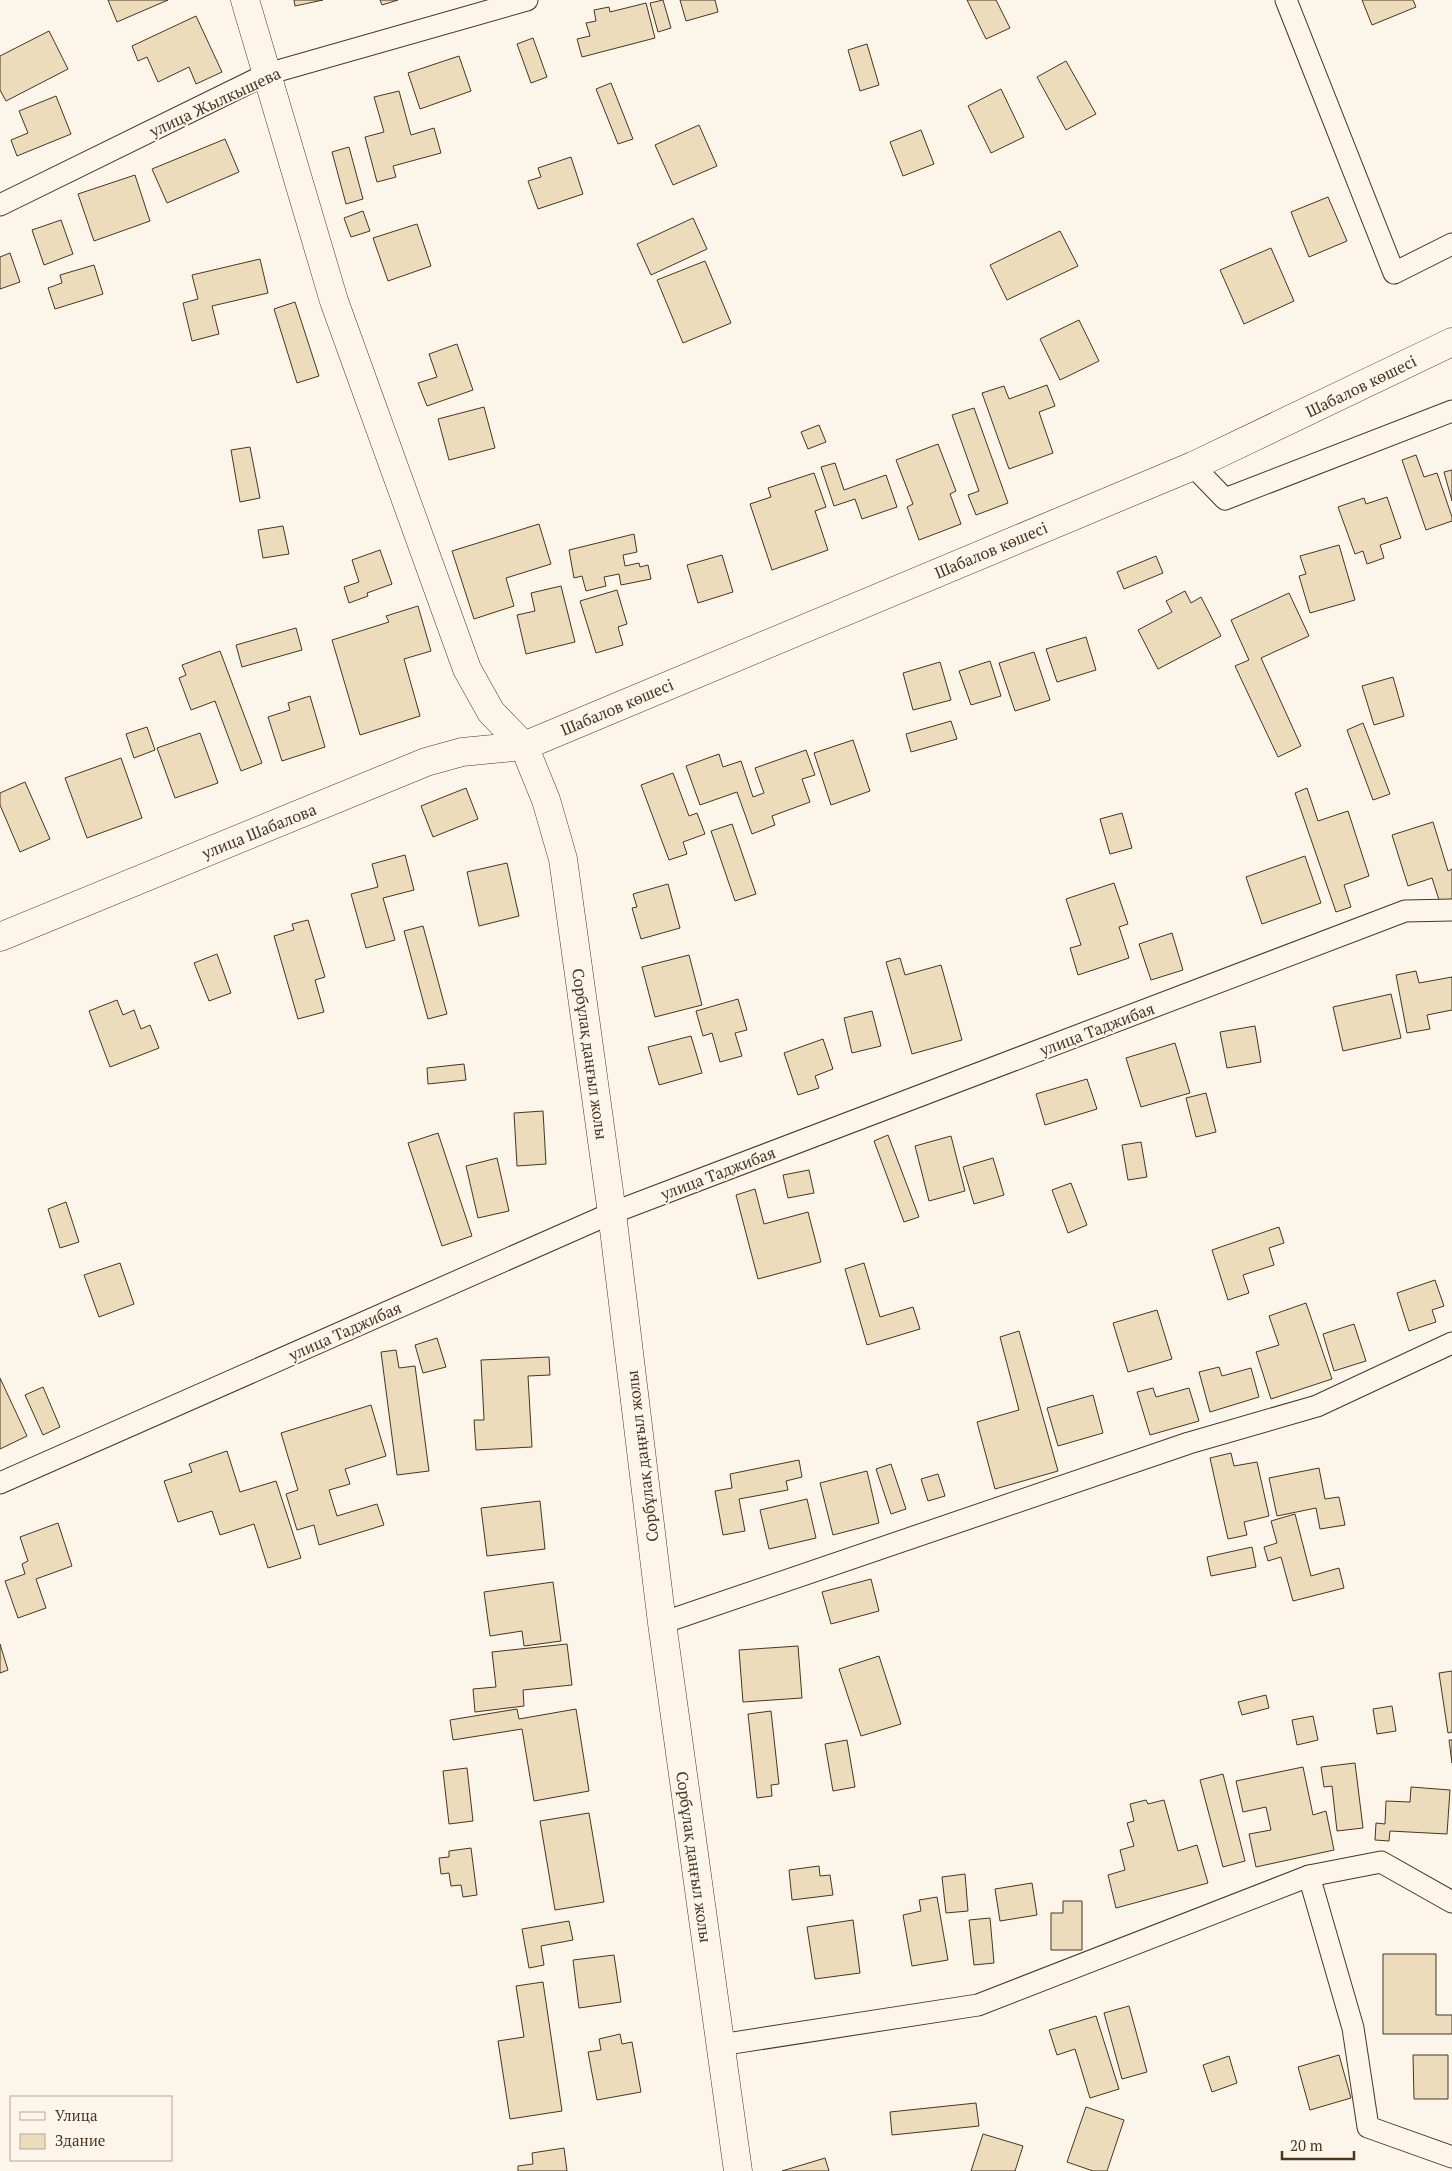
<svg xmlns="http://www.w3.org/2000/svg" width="1452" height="2171" font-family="'PT Serif',serif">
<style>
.building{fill:#ecdcbc;stroke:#4a3520}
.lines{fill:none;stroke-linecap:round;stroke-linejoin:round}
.street-casing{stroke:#4a3520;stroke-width:23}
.secondary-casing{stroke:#4a3520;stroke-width:29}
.primary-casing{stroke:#4a3520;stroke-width:29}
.street{stroke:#fbf6e9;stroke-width:21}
.secondary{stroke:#fbf6e9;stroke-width:28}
.primary{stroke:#fbf6e9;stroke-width:28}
.labels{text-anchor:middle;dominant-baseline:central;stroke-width:4;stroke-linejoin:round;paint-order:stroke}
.street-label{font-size:16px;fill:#4a3520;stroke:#fbf6e9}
</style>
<rect width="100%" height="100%" fill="#fbf6e9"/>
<!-- building -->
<g class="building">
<path d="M108 0H168L117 22Z"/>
<path d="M294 0H323L295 6Z"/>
<path d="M380 0H398L382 5Z"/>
<path d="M663 0 671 28 658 32 650 3Z"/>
<path d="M680 0H715L718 12 686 21Z"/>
<path d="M967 0H996L1010 28 986 39Z"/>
<path d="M1362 0H1413L1416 7 1372 25Z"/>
<path d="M646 3 655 38 582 57 577 39 590 36 586 23 596 21 594 10 609 7 610 12Z"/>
<path d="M196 16 222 72 196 84 189 67 158 82 147 57 138 61 132 46Z"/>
<path d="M49 31 68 69 6 101 0 90V56Z"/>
<path d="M533 38 547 77 531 83 517 44Z"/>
<path d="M867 44 879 85 860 91 848 50Z"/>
<path d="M459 56 471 91 420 109 408 73Z"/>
<path d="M1066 61 1096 114 1066 130 1037 77Z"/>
<path d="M611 83 633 139 618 144 596 89Z"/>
<path d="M1001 89 1024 137 991 153 968 106Z"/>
<path d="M399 91 411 135 434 128 441 153 393 166 396 177 377 182 365 137 384 132 374 97Z"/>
<path d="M56 96 71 134 17 156 11 140 28 133 19 111Z"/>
<path d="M699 125 717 166 673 185 655 145Z"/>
<path d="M921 130 934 164 903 176 890 142Z"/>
<path d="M225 139 239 172 167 203 152 169Z"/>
<path d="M349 147 363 199 346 204 332 152Z"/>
<path d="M571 157 583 194 538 209 528 181 541 177 538 168Z"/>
<path d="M135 175 150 221 94 241 78 194Z"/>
<path d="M1328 197 1347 241 1309 257 1291 212Z"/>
<path d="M363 211 370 231 351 237 344 218Z"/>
<path d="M693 218 707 249 651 275 637 244Z"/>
<path d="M61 220 73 254 44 265 32 230Z"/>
<path d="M417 224 431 266 388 281 373 238Z"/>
<path d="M1060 231 1078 266 1007 300 990 265Z"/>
<path d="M1271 248 1294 301 1244 324 1220 270Z"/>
<path d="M10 253 20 282 0 289V257Z"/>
<path d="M260 259 268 293 212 306 219 334 192 341 183 303 198 299 192 275Z"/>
<path d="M705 261 731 323 683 343 657 280Z"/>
<path d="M94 265 103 294 55 309 48 288 62 283 60 275Z"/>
<path d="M295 302 319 376 297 383 274 309Z"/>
<path d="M1079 320 1099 361 1060 380 1040 339Z"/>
<path d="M457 344 473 390 427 406 418 383 437 377 429 354Z"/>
<path d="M1047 385 1055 406 1039 412 1053 453 1009 469 982 393 1004 386 1009 399Z"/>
<path d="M484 407 495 448 449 460 438 419Z"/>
<path d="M974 408 1008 503 976 515 968 495 979 491 952 415Z"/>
<path d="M819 425 826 442 808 449 801 432Z"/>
<path d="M938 444 956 491 950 494 961 524 919 540 907 507 913 504 896 460Z"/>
<path d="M250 447 260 498 240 502 231 450Z"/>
<path d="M1416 455 1424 477 1437 473 1452 517V521L1426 530 1402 460Z"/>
<path d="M835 463 844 490 886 475 897 507 862 519 855 499 834 506 821 467Z"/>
<path d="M1452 470V501L1444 472Z"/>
<path d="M814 473 826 507 815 511 828 550 772 570 750 504 771 497 768 488Z"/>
<path d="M1387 497 1401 538 1380 545 1384 558 1367 564 1363 551 1355 554 1338 507 1364 498 1366 504Z"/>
<path d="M539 524 551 564 506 578 514 606 474 619 452 551Z"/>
<path d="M283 526 289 554 263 558 258 530Z"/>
<path d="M634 534 637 552 623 555 625 566 639 563 640 567 648 565 651 579 621 585 619 574 604 577 606 586 586 591 582 576 574 578 569 550Z"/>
<path d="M1339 545 1355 600 1310 613 1299 576 1306 574 1300 556Z"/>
<path d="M380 550 392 584 367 593 368 596 349 603 344 587 359 582 352 560Z"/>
<path d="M722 555 733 592 698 603 687 565Z"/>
<path d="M1156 556 1163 573 1124 589 1117 572Z"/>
<path d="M561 586 575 642 526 654 517 615 535 611 531 593Z"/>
<path d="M617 590 627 624 618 627 623 645 596 653 580 601Z"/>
<path d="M1185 591 1191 603 1201 597 1221 636 1158 669 1138 630 1172 612 1166 601Z"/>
<path d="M1289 593 1309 636 1261 658 1301 746 1278 757 1235 666 1249 660 1231 620Z"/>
<path d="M418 606 431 651 404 659 420 716 360 735 332 640 389 622 386 616Z"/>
<path d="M296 628 302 650 242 667 236 645Z"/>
<path d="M1086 637 1096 670 1057 682 1046 649Z"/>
<path d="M220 651 262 763 241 771 215 701 191 710 179 678 186 675 182 665Z"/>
<path d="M1034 652 1050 700 1015 711 999 663Z"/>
<path d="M990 661 1001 696 971 705 959 671Z"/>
<path d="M940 662 951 700 913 710 903 673Z"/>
<path d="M1393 677 1404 716 1374 725 1362 686Z"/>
<path d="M310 696 325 747 282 761 268 717 290 710 288 703Z"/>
<path d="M951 721 957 739 911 752 906 734Z"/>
<path d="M1363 723 1390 794 1373 800 1347 730Z"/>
<path d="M147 727 155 750 134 758 126 734Z"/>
<path d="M200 733 218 783 175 798 157 748Z"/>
<path d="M853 740 870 791 831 805 814 753Z"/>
<path d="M806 750 815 775 802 779 810 802 772 816 775 825 752 834 737 792 700 805 686 766 719 754 723 767 741 761 753 797 764 793 755 768Z"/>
<path d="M121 758 142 818 87 838 65 778Z"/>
<path d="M673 773 689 816 697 813 705 834 683 842 687 854 669 860 641 785Z"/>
<path d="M25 782 50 839 20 852 0 805V793Z"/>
<path d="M466 788 478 819 433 837 421 806Z"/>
<path d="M1307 788 1318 821 1348 811 1369 876 1344 885 1351 907 1336 912 1295 793Z"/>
<path d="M1122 813 1132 848 1110 854 1100 819Z"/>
<path d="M1433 822 1448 871 1452 869V899L1440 903 1432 878 1408 886 1392 835Z"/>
<path d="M732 824 756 894 735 901 711 831Z"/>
<path d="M405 855 414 890 383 898 395 940 366 948 351 894 378 887 372 864Z"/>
<path d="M1305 856 1321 903 1262 924 1246 877Z"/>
<path d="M507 863 519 916 479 926 467 872Z"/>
<path d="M1114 883 1128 924 1119 927 1129 958 1078 975 1070 948 1081 945 1066 899Z"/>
<path d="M668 884 680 928 641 939 632 908 637 907 633 894Z"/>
<path d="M308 920 325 977 315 980 324 1012 298 1019 274 936 294 930 292 924Z"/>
<path d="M423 926 447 1014 428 1019 404 931Z"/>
<path d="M1172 933 1183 970 1151 980 1139 944Z"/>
<path d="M217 954 231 993 209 1001 194 963Z"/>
<path d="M689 955 702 1005 655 1017 642 967Z"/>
<path d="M900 958 905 975 941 965 962 1040 912 1054 886 962Z"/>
<path d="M1416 971 1419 983 1452 977V1010L1427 1015 1430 1029 1407 1033 1396 975Z"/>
<path d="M1391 994 1401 1038 1343 1051 1333 1007Z"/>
<path d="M738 999 747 1030 735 1033 742 1056 720 1062 712 1033 703 1036 696 1011Z"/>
<path d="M117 1000 123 1015 134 1010 141 1029 150 1025 159 1048 110 1067 89 1011Z"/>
<path d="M872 1011 881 1046 852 1053 844 1018Z"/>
<path d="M1255 1026 1261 1062 1227 1068 1220 1032Z"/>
<path d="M691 1036 702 1073 659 1085 648 1047Z"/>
<path d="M823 1039 833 1069 815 1076 819 1088 798 1095 784 1053Z"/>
<path d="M1175 1043 1190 1093 1141 1107 1126 1058Z"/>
<path d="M464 1064 466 1080 428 1084 427 1068Z"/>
<path d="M1087 1079 1097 1109 1045 1125 1036 1094Z"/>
<path d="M1206 1093 1216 1132 1196 1137 1186 1098Z"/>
<path d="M543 1111 546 1164 517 1166 514 1113Z"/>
<path d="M438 1133 472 1236 442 1246 408 1143Z"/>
<path d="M888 1135 919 1217 904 1222 874 1141Z"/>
<path d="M951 1136 965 1191 929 1201 915 1146Z"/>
<path d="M1141 1142 1147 1177 1128 1180 1122 1145Z"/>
<path d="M497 1158 509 1211 478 1218 466 1166Z"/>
<path d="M993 1158 1004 1195 974 1204 963 1167Z"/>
<path d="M809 1170 814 1193 788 1198 783 1175Z"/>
<path d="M1071 1183 1087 1225 1068 1233 1052 1190Z"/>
<path d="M755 1189 764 1224 808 1212 821 1262 758 1279 736 1195Z"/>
<path d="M66 1202 79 1242 60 1248 48 1209Z"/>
<path d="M1279 1227 1284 1243 1269 1248 1274 1265 1243 1275 1249 1293 1228 1300 1212 1250Z"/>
<path d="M120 1263 134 1304 99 1317 84 1275Z"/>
<path d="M864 1263 880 1317 913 1307 920 1329 867 1345 845 1269Z"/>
<path d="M1435 1280 1444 1306 1432 1310 1436 1322 1409 1331 1397 1293Z"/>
<path d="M1306 1303 1332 1379 1271 1399 1256 1352 1279 1345 1269 1316Z"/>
<path d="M1157 1310 1172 1359 1128 1372 1113 1323Z"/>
<path d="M1354 1324 1366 1361 1334 1371 1323 1334Z"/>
<path d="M1019 1331 1058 1471 995 1489 977 1422 1019 1410 1000 1337Z"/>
<path d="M437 1338 446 1367 423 1373 415 1345Z"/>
<path d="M396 1350 399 1368 415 1366 429 1471 397 1475 381 1352Z"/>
<path d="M549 1357 550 1375 528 1376 532 1447 476 1450 474 1420H484L481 1360Z"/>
<path d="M1219 1367 1222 1376 1251 1368 1259 1397 1210 1412 1199 1372Z"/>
<path d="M0 1378 27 1436 0 1449Z"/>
<path d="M43 1387 60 1427 43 1435 25 1395Z"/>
<path d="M1153 1388 1156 1397 1189 1388 1199 1421 1150 1435 1137 1392Z"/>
<path d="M1093 1395 1103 1433 1058 1446 1047 1408Z"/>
<path d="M371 1405 386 1456 345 1469 350 1484 329 1490 337 1516 377 1504 384 1525 319 1545 314 1525 297 1530 286 1494 298 1490 281 1433Z"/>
<path d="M227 1451 240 1492 276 1481 301 1558 268 1568 254 1524 220 1535 212 1511 178 1522 164 1481 192 1472 189 1464Z"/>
<path d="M1231 1453 1234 1466 1257 1462 1269 1516 1244 1522 1247 1535 1228 1539 1210 1458Z"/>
<path d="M799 1460 802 1477 786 1481 788 1490 739 1499 745 1531 723 1535 715 1491 732 1488 730 1474Z"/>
<path d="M891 1464 906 1509 891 1514 876 1469Z"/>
<path d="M1319 1468 1325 1499 1339 1497 1345 1525 1320 1529 1316 1508 1277 1516 1269 1478Z"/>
<path d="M867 1471 879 1523 833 1535 820 1483Z"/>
<path d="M938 1474 945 1496 928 1501 921 1479Z"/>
<path d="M807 1499 816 1538 769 1549 760 1510Z"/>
<path d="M540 1501 545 1549 487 1556 481 1508Z"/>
<path d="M1295 1514 1311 1576 1339 1568 1344 1588 1293 1601 1281 1557 1268 1561 1264 1547 1277 1543 1271 1521Z"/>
<path d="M58 1523 72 1566 36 1579 46 1608 18 1618 5 1581 25 1574 22 1564 28 1561 20 1537Z"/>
<path d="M1252 1547 1256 1567 1211 1576 1207 1557Z"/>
<path d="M871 1579 879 1611 831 1624 822 1592Z"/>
<path d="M553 1582 561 1641 524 1646 522 1631 490 1636 484 1592Z"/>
<path d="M0 1644 8 1670 0 1673Z"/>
<path d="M567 1644 572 1685 523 1690 524 1706 475 1712 473 1689 496 1687 492 1652Z"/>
<path d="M798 1646 802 1698 743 1702 739 1650Z"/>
<path d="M879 1656 901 1724 861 1736 839 1669Z"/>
<path d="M1452 1671V1732L1448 1733 1439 1673Z"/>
<path d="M1266 1695 1269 1708 1242 1715 1238 1702Z"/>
<path d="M1392 1706 1396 1731 1377 1734 1373 1709Z"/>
<path d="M517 1709 519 1719 576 1709 589 1791 534 1801 522 1729 453 1740 450 1720Z"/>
<path d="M771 1711 779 1784 771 1785 772 1796 757 1798 748 1714Z"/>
<path d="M1313 1716 1318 1740 1297 1745 1292 1720Z"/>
<path d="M847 1740 855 1787 833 1791 825 1744Z"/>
<path d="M1449 1740H1452V1763Z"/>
<path d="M1355 1763 1363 1828 1337 1831 1332 1786 1324 1787 1321 1767Z"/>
<path d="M1303 1767 1313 1815 1326 1811 1334 1850 1256 1867 1249 1834 1271 1830 1266 1807 1243 1812 1236 1781Z"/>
<path d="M467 1768 473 1821 449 1824 443 1771Z"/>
<path d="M1223 1774 1245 1861 1223 1867 1200 1780Z"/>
<path d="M1411 1787 1450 1790 1447 1834 1390 1831 1389 1841 1375 1840 1376 1823 1385 1824 1386 1801 1410 1802Z"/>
<path d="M1146 1800 1148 1804 1164 1800 1178 1851 1197 1845 1208 1883 1116 1908 1108 1875 1125 1870 1120 1850 1134 1846 1127 1823 1134 1821 1130 1804Z"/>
<path d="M589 1813 604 1902 555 1910 540 1821Z"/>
<path d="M471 1848 477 1895 463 1897 461 1885 451 1886 449 1873 441 1874 439 1858 449 1857V1851Z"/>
<path d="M819 1866 820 1876 830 1875 833 1895 792 1900 789 1870Z"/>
<path d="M965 1874 968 1911 946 1913 942 1877Z"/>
<path d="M1032 1883 1037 1915 1000 1921 995 1889Z"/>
<path d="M937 1897 948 1960 912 1966 903 1915 921 1911 919 1900Z"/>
<path d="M1063 1901H1082V1950H1051V1913H1063Z"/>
<path d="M990 1918 994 1963 974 1965 969 1920Z"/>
<path d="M853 1920 860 1973 815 1979 807 1927Z"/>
<path d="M569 1921 573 1940 541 1946 544 1965 529 1968 522 1929Z"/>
<path d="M1383 1954H1436V2015H1452V2034H1383Z"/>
<path d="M614 1955 621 2002 579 2008 573 1960Z"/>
<path d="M543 1982 562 2111 510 2119 498 2041 524 2037 516 1986Z"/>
<path d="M1129 2006 1147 2072 1122 2079 1104 2013Z"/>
<path d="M1096 2016 1119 2089 1090 2098 1075 2049 1057 2055 1049 2030Z"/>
<path d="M620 2034 622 2044 632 2042 641 2092 597 2100 588 2052 601 2050 599 2039Z"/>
<path d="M1339 2055 1351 2098 1310 2110 1298 2067Z"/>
<path d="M1413 2055H1448V2099H1414Z"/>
<path d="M1229 2056 1237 2083 1212 2092 1203 2065Z"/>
<path d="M976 2103 979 2126 892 2135 890 2112Z"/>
<path d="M1086 2107 1124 2120 1107 2171H1093L1067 2162Z"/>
<path d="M983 2134 1023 2146 1015 2171H971Z"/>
<path d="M564 2148 567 2171H518V2166L533 2164 532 2153Z"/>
<path d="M825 2158 829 2171H782Z"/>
</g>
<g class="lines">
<!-- street casing -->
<g class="street-casing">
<g id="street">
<path d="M1286 0 1394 273 1452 244"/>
<path d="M0 205 267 74 527 0"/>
<path d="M1193 466 1225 499 1452 411"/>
<path d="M0 1483 612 1213 1405 911 1452 910"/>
<path d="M662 1623 1189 1443 1317 1406 1452 1343"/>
<path d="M1309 1876 1353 2028 1368 2127 1452 2157"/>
<path d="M720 2045 978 2005 1309 1876 1381 1862 1452 1902"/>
</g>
</g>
<!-- secondary casing -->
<g class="secondary-casing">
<g id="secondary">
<path d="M245 0 334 301 467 669 491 712 524 746"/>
<path d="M0 937 426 762 462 752 524 746"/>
</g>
</g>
<!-- primary casing -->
<g class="primary-casing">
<path id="primary" d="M738 2171 662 1623 612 1213 563 859 546 800 524 746 1193 466 1452 342"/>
</g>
<!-- street -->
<use href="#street" class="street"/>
<!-- secondary -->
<use href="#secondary" class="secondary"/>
<!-- primary -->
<use href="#primary" class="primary"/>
</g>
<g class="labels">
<!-- street labels -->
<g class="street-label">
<text transform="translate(215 102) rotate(-25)">улица Жылкышева</text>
<text transform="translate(1361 386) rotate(-26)">Шабалов көшесі</text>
<text transform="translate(991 550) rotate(-23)">Шабалов көшесі</text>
<text transform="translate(617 707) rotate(-23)">Шабалов көшесі</text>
<text transform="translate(259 831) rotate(-22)">улица Шабалова</text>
<text transform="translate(1097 1029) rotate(-21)">улица Таджибая</text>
<text transform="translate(590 1054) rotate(82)">Сорбұлақ даңғыл жолы</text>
<text transform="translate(718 1173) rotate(-21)">улица Таджибая</text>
<text transform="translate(345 1331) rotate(-24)">улица Таджибая</text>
<text transform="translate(642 1456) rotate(-97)">Сорбұлақ даңғыл жолы</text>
<text transform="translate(694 1857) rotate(82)">Сорбұлақ даңғыл жолы</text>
</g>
</g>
<!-- legend -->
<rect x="10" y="2096" width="162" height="65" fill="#fbf6e9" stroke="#b4a999"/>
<rect x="20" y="2112" width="25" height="8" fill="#fbf6e9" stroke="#b4a999"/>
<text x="55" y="2121" font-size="15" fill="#4a3520">Улица</text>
<rect x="20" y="2134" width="25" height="15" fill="#ecdcbc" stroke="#b4a999"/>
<text x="55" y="2146" font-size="15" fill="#4a3520">Здание</text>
<!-- scale -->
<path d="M1282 2151v8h72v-8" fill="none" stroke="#4a3520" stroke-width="2.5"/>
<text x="1290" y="2151" font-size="15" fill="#4a3520" stroke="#fbf6e9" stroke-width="4" paint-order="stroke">20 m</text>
</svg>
